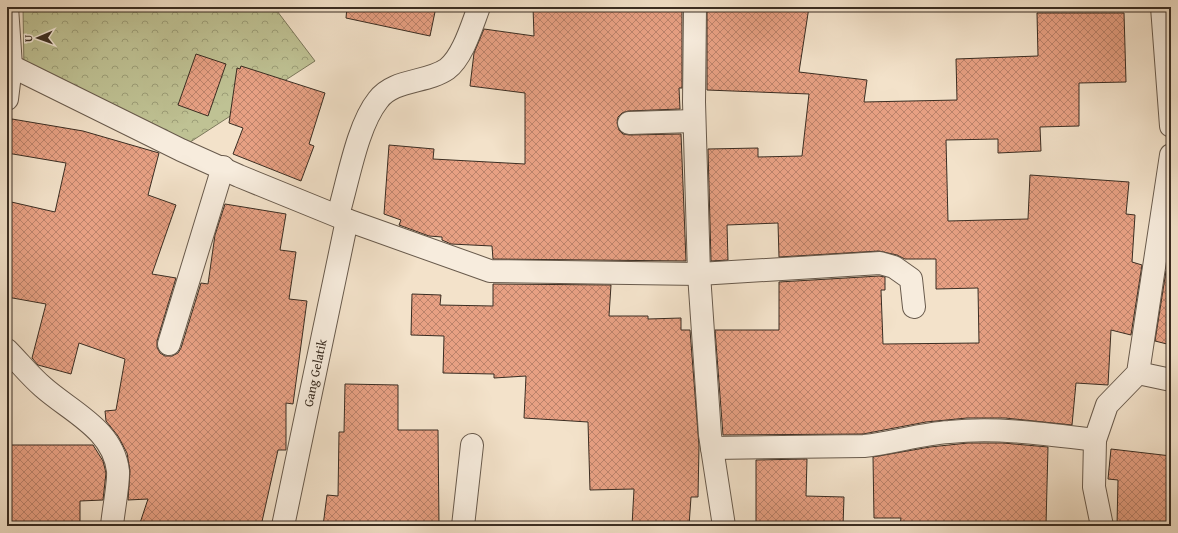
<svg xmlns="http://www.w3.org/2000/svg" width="1178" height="533" font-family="'Gentium Book Plus',serif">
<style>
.forest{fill:url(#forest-crowns);stroke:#7c785b}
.building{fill:url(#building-cross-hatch);stroke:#3a2d22}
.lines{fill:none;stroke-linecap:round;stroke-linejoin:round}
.minor-casing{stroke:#685a4c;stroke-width:24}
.minor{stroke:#f7ecdd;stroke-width:22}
.labels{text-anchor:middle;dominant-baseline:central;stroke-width:3;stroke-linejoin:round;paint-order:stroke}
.street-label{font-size:13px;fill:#3a2d22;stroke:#f7ecdd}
</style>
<defs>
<pattern id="forest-crowns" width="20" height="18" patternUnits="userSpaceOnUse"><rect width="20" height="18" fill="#bfc294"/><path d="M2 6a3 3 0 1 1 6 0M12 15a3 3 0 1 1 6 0" fill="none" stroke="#9c9e78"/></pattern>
<pattern id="building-cross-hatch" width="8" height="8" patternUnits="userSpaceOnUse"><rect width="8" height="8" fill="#e7a083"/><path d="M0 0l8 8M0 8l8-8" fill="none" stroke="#bc836b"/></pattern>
</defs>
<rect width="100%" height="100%" fill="#f3e2ca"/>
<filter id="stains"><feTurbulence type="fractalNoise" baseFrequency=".005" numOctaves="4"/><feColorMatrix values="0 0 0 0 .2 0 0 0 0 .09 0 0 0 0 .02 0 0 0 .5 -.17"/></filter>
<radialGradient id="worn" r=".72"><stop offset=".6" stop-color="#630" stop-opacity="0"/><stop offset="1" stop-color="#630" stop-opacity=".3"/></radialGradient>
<!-- forest -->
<path class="forest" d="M23 7H274L315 61 181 148 24 70Z"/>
<!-- building -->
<g class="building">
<path d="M347 7H436L430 36 346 18Z"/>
<path d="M533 7H682V88H679L680 109 628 111 622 113 618 117 617 123 619 130 623 134 629 135 681 134 686 261 493 259 492 246 451 244 442 240V237L429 236 399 225 401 220 384 214 389 145 434 149 433 159 525 164V93L470 86 474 53 484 29 534 36Z"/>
<path d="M707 7H809L799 72 867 80 864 102 957 100 956 59 1038 56 1037 13H1124L1126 82 1079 83V126L1040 127 1041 151 998 153V139L946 140 948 221 1028 219 1030 175 1129 182 1126 214 1135 215 1132 262 1142 265 1131 335 1111 330 1108 385 1076 383 1072 425 1005 418H967L926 422 863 434 723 435 715 330H779V282L879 276 885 277V290H881L883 344 979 343 978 288 936 289V259H905L897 255 879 251 779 257 778 223 727 225 728 260 711 261 708 149 758 148V157L802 156 809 94 707 90Z"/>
<path d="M196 54 226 64 208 116 178 105Z"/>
<path d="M241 66 325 93 309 144 314 146 301 181 233 154 243 128 229 123 237 68 240 69Z"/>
<path d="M12 119 83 131 159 153 148 195 176 205 152 274 176 278 157 341V347L160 353 165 356H172L178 353 181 348 201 283 208 284 215 235 225 204 286 214 280 250 296 252 289 299 307 301 293 404 286 403V450H278L261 526H139L148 499 128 500 130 471 127 453 118 436 106 421 105 411 116 410 125 359 79 343 71 374 38 365 32 358 46 304 7 297V201L55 212 66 163 7 153Z"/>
<path d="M1166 271 1171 272V345L1155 341Z"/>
<path d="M493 284 611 285 609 316H648V319L681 318V330H690L699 446 698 497H691L689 526H632L634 489 590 490 588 422 524 418 526 376 494 378V374L443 373 444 336 411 335 412 294 441 295 440 305 493 306Z"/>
<path d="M345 384 398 385V430H438L439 526H323L327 495 338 496 339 432H344Z"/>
<path d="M968 443H1003L1048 447 1046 525 974 524V526H900L901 518H874L873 457 930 447Z"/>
<path d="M7 445H93L103 461 106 473 103 500 80 501V526H7Z"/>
<path d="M1111 449 1171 456V526H1117L1118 480 1108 479Z"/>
<path d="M807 459 806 496 844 497 843 526H756V460Z"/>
</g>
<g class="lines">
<!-- minor casing -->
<g class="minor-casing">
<g id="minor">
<path d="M695 7 694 102 699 274 710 435 724 526"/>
<path d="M1162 7 1171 126"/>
<path d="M11 66 181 150 239 176 347 220 490 271 699 274 880 263 894 267 911 279 914 307"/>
<path d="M7 99 11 66 7 7"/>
<path d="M629 123 694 121"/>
<path d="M338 215C348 182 357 126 378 100 393 79 427 83 447 69 463 57 472 25 479 7"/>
<path d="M169 344 223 167"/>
<path d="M7 350C19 362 30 376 43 387 71 412 113 429 118 471 119 483 113 512 112 526"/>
<path d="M1138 373 1171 380"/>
<path d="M712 448 864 446C893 443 920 434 949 432 998 427 1046 434 1095 440"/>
<path d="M283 526 347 220"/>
<path d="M463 526 472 445"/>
<path d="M1102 526 1094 487 1095 440 1107 405 1138 373 1171 155"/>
</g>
</g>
<!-- minor -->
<use href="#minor" class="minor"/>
</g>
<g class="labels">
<!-- street labels -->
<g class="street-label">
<text transform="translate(315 373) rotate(-78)">Gang Gelatik</text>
</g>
</g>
<!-- margin -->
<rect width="1178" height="533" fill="none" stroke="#f3e2ca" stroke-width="24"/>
<rect x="8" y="8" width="1162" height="517" fill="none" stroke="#3a2d22" stroke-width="2"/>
<rect x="12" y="12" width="1154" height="509" fill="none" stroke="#3a2d22"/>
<!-- north arrow -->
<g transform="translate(38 38) rotate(268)" stroke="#f7ecdd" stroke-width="3" paint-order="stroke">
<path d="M0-3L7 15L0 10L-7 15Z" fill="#3a2d22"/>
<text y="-6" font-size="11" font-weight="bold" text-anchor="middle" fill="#3a2d22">U</text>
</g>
<rect width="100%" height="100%" filter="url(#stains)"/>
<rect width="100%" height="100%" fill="url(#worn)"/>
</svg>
